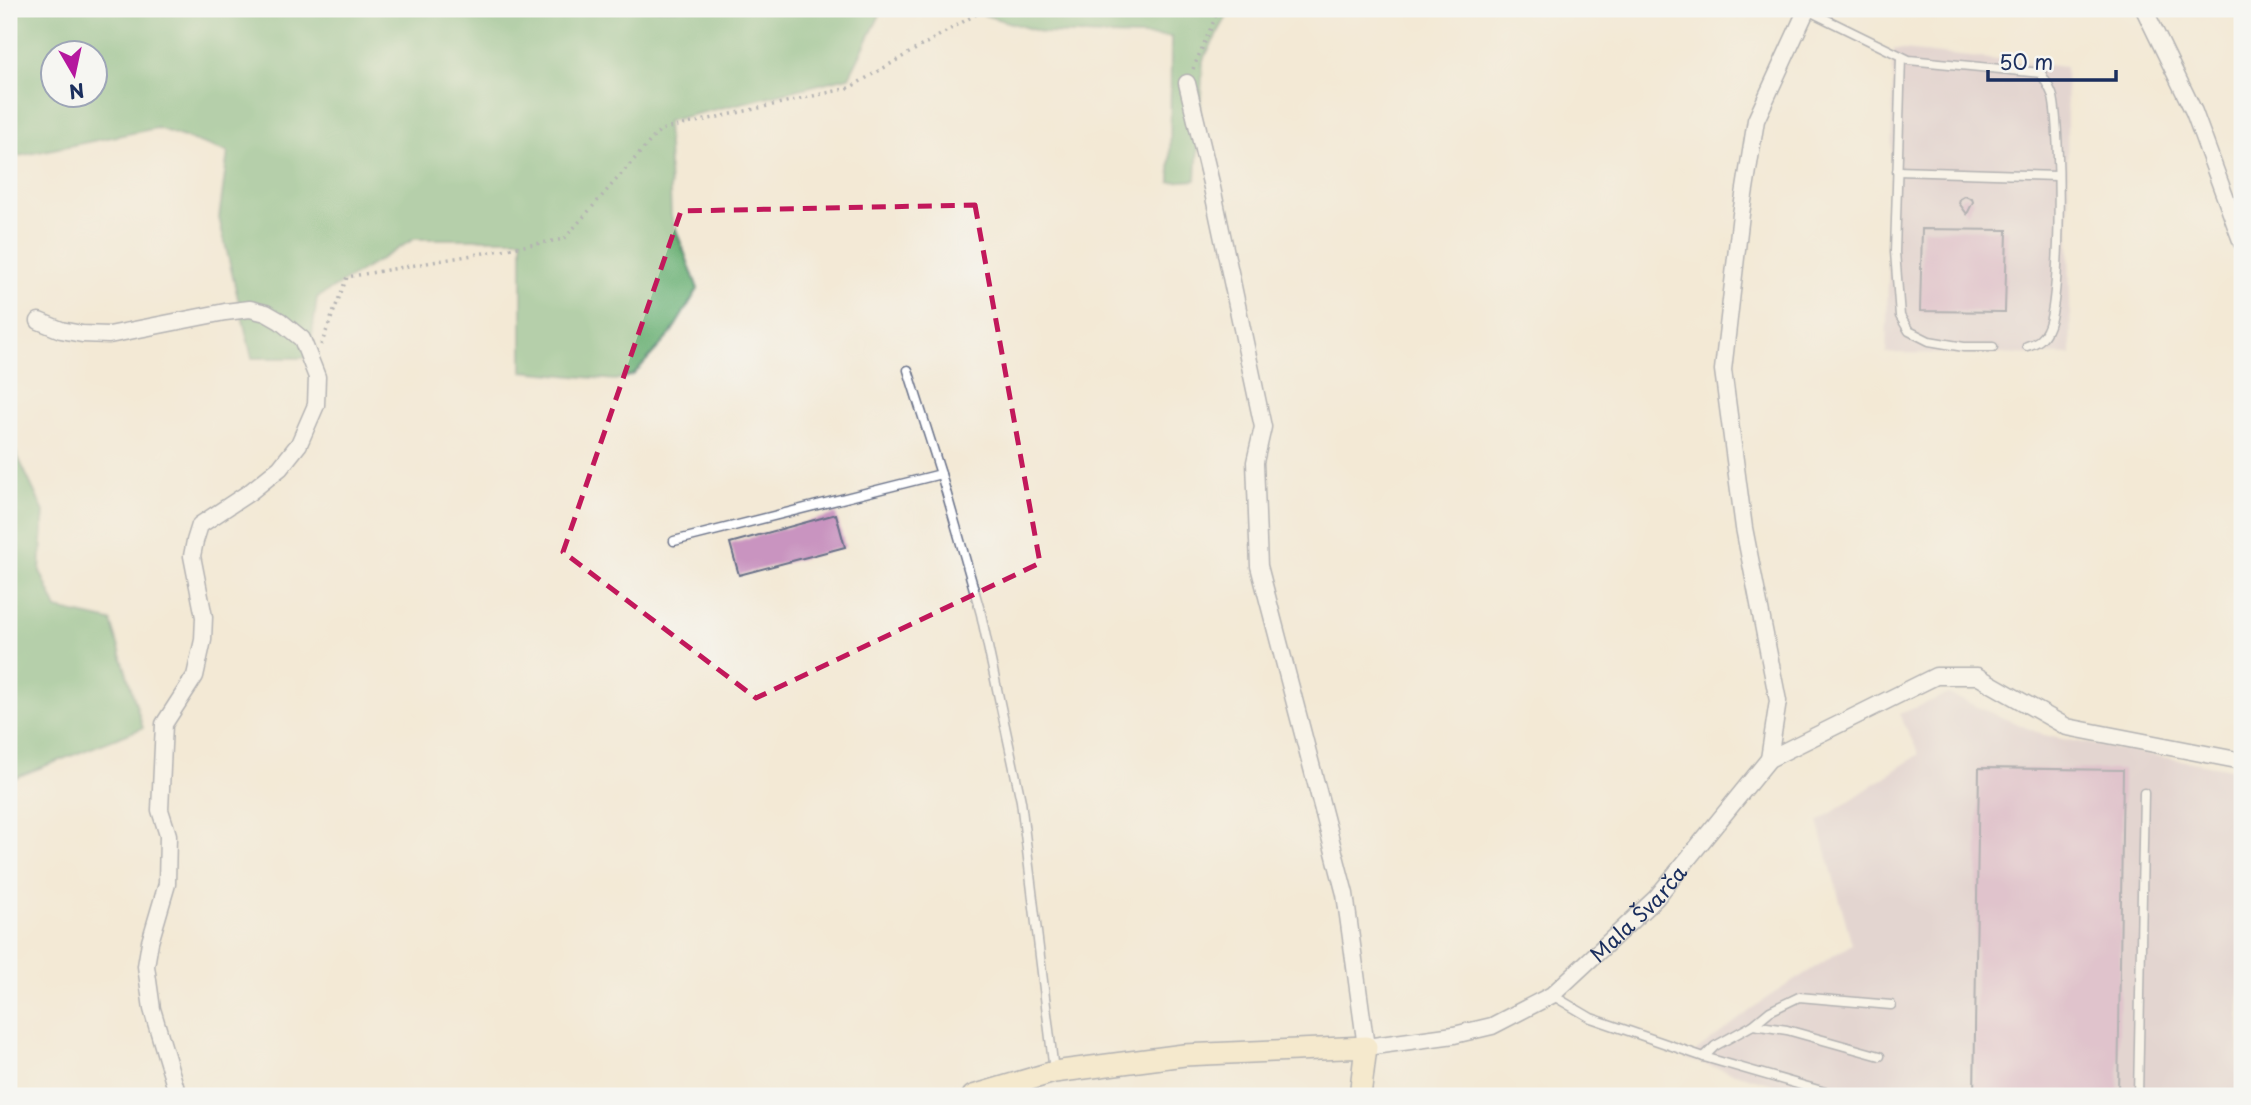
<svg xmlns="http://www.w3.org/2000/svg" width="2251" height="1105" font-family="'Playpen Sans',sans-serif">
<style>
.industrial{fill:#d1bdcb}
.forest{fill:#6bb074;stroke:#437069;stroke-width:2;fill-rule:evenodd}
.building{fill:#c994c0}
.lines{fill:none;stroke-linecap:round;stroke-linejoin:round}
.lane-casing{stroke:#677088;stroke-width:11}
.street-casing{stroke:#677088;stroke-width:19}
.secondary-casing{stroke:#677088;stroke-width:24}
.path{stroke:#677088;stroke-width:3.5;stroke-dasharray:2 5;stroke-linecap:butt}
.lane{stroke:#fff;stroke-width:8}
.street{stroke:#fff;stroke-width:16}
.secondary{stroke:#f8e8c3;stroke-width:21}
.marked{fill:none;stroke:#c2185b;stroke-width:5;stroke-dasharray:14 9;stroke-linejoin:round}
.labels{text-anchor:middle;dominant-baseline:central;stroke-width:5;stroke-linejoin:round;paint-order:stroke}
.street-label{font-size:21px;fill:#1b2f5e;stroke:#f6f6f2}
</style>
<rect width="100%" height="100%" fill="#f6f6f2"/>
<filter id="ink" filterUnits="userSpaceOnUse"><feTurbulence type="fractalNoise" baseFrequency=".0143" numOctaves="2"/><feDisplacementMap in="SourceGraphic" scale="14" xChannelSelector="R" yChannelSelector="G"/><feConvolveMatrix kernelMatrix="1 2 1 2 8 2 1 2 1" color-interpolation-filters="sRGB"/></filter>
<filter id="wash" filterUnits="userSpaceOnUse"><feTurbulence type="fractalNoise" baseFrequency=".00686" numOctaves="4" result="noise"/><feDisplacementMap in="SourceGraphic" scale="28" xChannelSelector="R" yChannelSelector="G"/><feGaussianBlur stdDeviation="1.57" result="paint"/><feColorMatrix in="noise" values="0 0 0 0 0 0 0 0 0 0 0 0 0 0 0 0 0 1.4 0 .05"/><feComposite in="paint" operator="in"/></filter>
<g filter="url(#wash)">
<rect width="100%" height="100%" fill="#f3e9d6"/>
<!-- industrial -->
<g class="industrial">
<path d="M1894 49 2066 67 2071 355 1886 353Z"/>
<path d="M1948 694 2046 736 2242 771V939L2239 1016 2240 1096H1814L1686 1059 1768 997 1852 944 1818 822 1919 754 1899 714Z"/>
</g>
<!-- forest -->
<g class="forest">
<path d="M9 9H883L849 77 667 121 671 216 698 289 670 335 633 375 615 380 522 371V239H414L317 298 309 358H252L219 218 228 152 157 128 9 158ZM52 52H94V94H52Z"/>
<path d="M964 9H1231L1203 60 1196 180 1170 182 1171 37 1044 33Z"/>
<path d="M9 438 44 512 40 571 57 609 111 621 143 728 9 780Z"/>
</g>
<g id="blocks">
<!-- building -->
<g class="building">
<path d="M1965 196 1972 199 1973 202 1967 214 1959 203 1960 199Z"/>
<path d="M1922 229 2007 230 2005 312 1920 311Z"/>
<path d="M836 514 845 547 739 575 730 543Z"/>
<path d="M1979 768 2123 770 2118 1096H1974Z"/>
</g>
</g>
</g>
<g filter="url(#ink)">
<use href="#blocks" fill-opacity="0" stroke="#677088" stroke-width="2"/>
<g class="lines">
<!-- lane casing -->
<g class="lane-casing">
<g id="lane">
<path d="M1807 10 1909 60 2041 73C2045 81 2051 89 2053 97 2061 132 2062 302 2047 330 2043 339 2037 343 2027 346"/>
<path d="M1901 57 1895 252 1900 316 1909 331 1929 341 1964 347H1993"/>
<path d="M1897 171 2057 176"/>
<path d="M908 370 941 474 981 614 1021 801 1054 1071"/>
<path d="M674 541 941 474"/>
<path d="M1552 995 1591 1018 1704 1057 1839 1096"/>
<path d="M1753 1025 1770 1011 1799 997 1891 1005"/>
<path d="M1704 1057 1715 1046 1753 1025 1787 1030 1880 1056"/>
<path d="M2138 1096 2144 793"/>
</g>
</g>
<!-- street casing -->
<g class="street-casing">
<g id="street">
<path d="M2144 9 2194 112 2242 243"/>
<path id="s1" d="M1187 83 1211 183 1263 427 1255 462 1259 566 1345 894 1366 1047 1454 1035 1492 1026 1552 995 1656 898 1769 759 1936 676H1977L2067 727 2242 761"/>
<path d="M39 321 61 330 82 334 109 335 225 312 250 309 266 313 280 321 302 339 317 377 316 405 299 444 280 468 250 492 200 525 195 541 192 556 204 617 203 640 195 676 164 724 160 810 168 835 167 884 150 942 146 966 152 1009 178 1096"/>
<path d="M1769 759 1778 701 1744 528 1723 370 1741 214 1756 120 1807 9"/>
</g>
</g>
<!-- secondary casing -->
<g class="secondary-casing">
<path id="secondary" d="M973 1096 1054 1072 1184 1055 1366 1047 1360 1096"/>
</g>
<!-- path -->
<g class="path">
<path d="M1193 69 1219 9"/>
<path d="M321 345 347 277 564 239 660 130 849 88 985 9"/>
</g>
<!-- lane -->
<use href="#lane" class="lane"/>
<!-- street -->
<use href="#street" class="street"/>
<!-- secondary -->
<use href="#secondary" class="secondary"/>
</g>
</g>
<!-- marked area -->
<path d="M0 0H2251V1105H0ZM975 205 1040 563 756 698 563 552 681 211Z" fill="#f3e9d6" fill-opacity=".55" fill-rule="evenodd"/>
<path class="marked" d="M975 205 1040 563 756 698 563 552 681 211Z"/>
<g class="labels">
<!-- street labels -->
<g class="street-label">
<text stroke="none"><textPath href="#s1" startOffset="1300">Mala Švarča</textPath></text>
</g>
</g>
<!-- margin -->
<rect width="2251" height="1105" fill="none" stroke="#f6f6f2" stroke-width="35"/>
<!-- north arrow -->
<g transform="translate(74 74) rotate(171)"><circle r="33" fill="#f6f6f2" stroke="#9ea6b7" stroke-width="2"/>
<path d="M0-5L12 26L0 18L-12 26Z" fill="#b5179e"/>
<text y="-10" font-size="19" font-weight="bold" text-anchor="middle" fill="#1b2f5e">N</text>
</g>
<!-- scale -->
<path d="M1988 70v10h128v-10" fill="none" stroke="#1b2f5e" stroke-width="3.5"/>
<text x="1999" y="70" font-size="21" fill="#1b2f5e" stroke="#f6f6f2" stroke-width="5" paint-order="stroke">50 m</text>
</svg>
